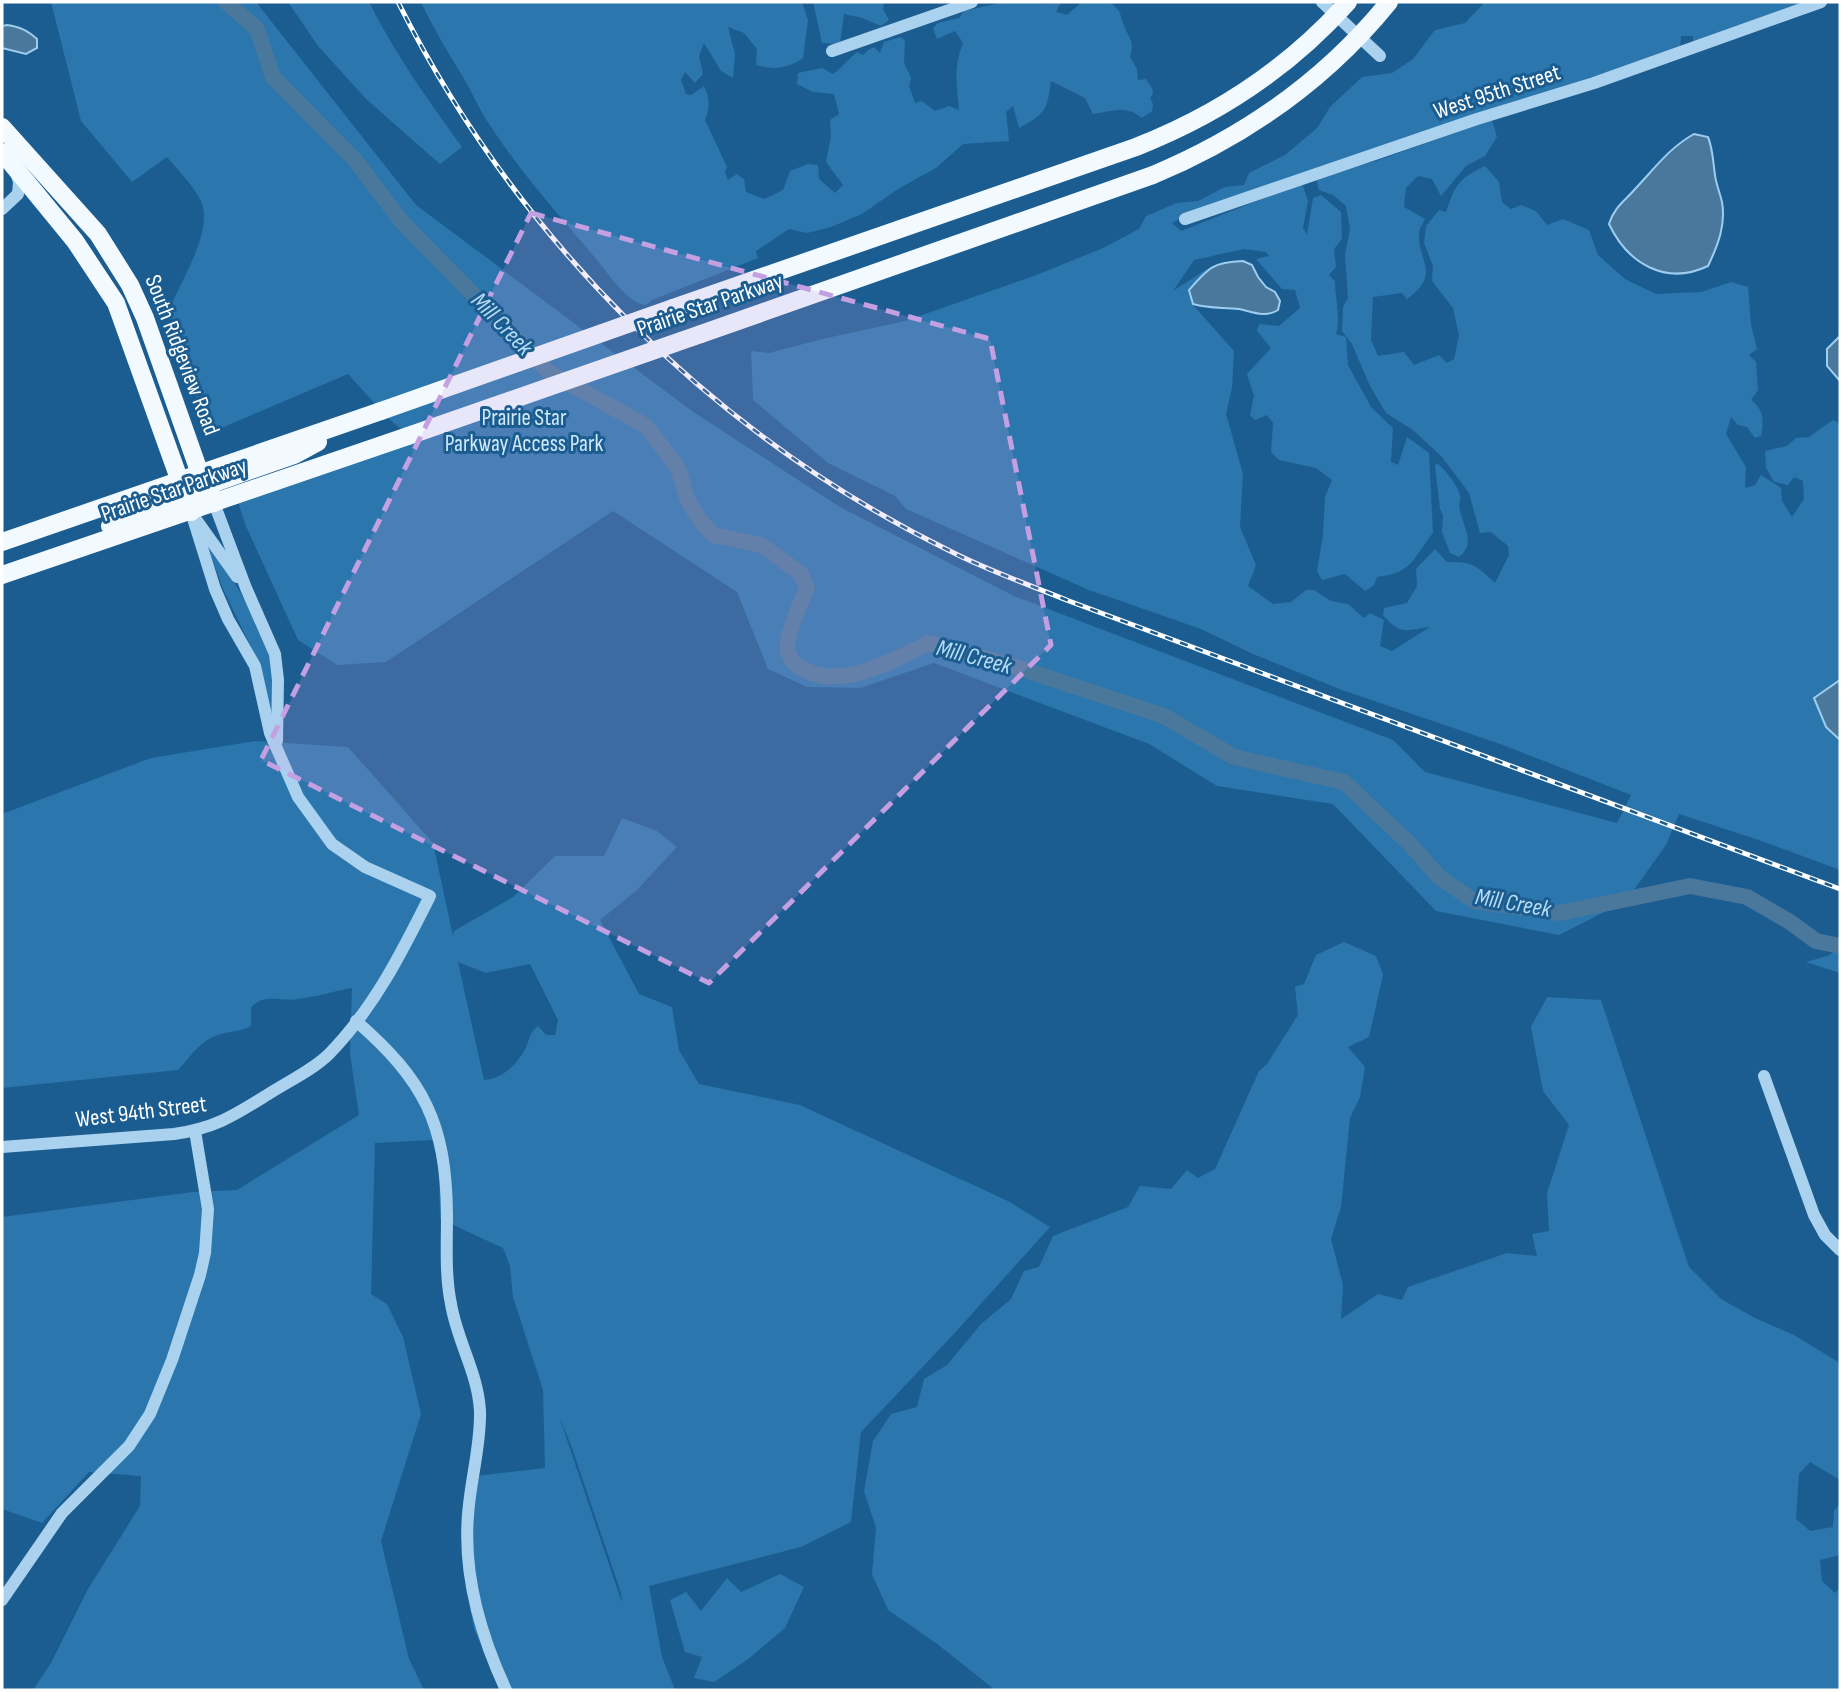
<svg xmlns="http://www.w3.org/2000/svg" width="1842" height="1692" font-family="'Sofia Sans Condensed',sans-serif">
<style>
.green{fill:#2b76ad;fill-rule:evenodd}
.water{fill:#4a789d;stroke:#9dcef0;stroke-width:2}
.lines{fill:none;stroke-linecap:round;stroke-linejoin:round}
.river{stroke:#4a789d;stroke-width:16}
.minor{stroke:#aad2ee;stroke-width:12}
.major{stroke:#f2f9ff;stroke-width:18}
.rail-casing{stroke:#fff;stroke-width:5}
.rail{stroke:#1b5d91;stroke-width:2.5;stroke-dasharray:8;stroke-linecap:butt}
.major-bridge{stroke:#f2f9ff;stroke-width:18}
.marked{fill:#c4a0e2;fill-opacity:0.2;stroke:#c4a0e2;stroke-width:5;stroke-dasharray:14 9;stroke-linejoin:round}
.labels{text-anchor:middle;dominant-baseline:central;stroke-width:6;stroke-linejoin:round;paint-order:stroke}
.street-label{font-size:23px;fill:#fff;stroke:#1b5d91}
.park-label{font-size:23px;fill:#d0e9fa;stroke:#1b5d91}
.water-label{font-size:24px;font-style:italic;fill:#b6dbf5;stroke:#1b5d91}
</style>
<rect width="100%" height="100%" fill="#1b5d91"/>
<!-- green -->
<g class="green">
<path d="M51 2H256L416 205 692 411 840 507 1014 596 1393 740 1425 772 1617 823 1631 795 1503 745 1342 690 1253 654 1201 629 1089 590 906 509 895 496 828 463 753 400 751 351 769 353 822 339 905 321 1034 276 1103 248 1139 229 1146 216 1177 203 1198 201 1225 187 1244 185 1249 173 1285 155 1317 128 1330 107 1362 77 1392 73 1413 59 1435 30 1465 23 1485 2H1817L1693 44V36H1681L1680 47 1184 216 1172 223 1181 231 1302 183 1308 201 1303 228 1307 235 1313 198 1321 195 1341 212 1342 239 1334 249 1336 267 1329 275 1335 281C1335 297 1341 320 1336 334L1346 337 1348 365 1371 407 1393 428 1391 462 1398 465 1407 437 1429 453 1433 533C1413 558 1413 573 1377 577L1374 585 1365 591 1345 574 1322 580 1317 571 1323 535 1325 497 1332 480 1316 468 1279 460 1271 452 1273 423 1267 415 1255 420 1250 415 1254 396 1247 374 1271 348 1257 331 1259 324 1279 326 1300 308 1295 290 1282 289 1256 259 1269 256 1266 252 1244 249 1194 260 1173 291 1207 269 1189 290 1193 305 1234 351 1232 388 1226 414 1243 474 1240 527 1256 565 1248 586 1273 604 1291 602 1306 590H1314L1331 601 1348 604 1364 618 1370 613 1384 620 1380 646 1392 651 1430 627C1406 630 1401 636 1383 615L1384 608 1407 603 1417 586 1416 569 1435 549 1447 562C1473 561 1477 566 1495 583L1509 555 1508 546 1491 532 1480 533 1469 493 1442 457 1413 430 1386 413 1370 386 1352 344 1342 331 1343 307 1348 298 1345 255 1350 229 1346 206 1333 195 1319 190 1317 181 1327 175 1376 161 1492 120 1497 137 1485 156 1466 166 1441 196 1432 179 1418 176 1406 188 1404 207 1425 219C1423 223 1419 229 1419 234 1418 263 1442 273 1407 299L1402 293 1373 297 1371 340 1378 356 1404 352 1414 365 1439 355 1447 363 1454 359 1459 335 1453 308 1432 281 1433 266 1424 243 1426 226 1439 210 1446 212C1455 185 1459 178 1485 166L1499 182 1502 202 1511 209 1521 205 1536 211 1547 225 1563 219 1589 230 1598 255 1625 279 1656 294 1701 292 1731 282 1748 287 1751 324 1757 349 1749 355 1756 362 1758 390 1751 400C1764 409 1764 421 1761 436L1755 438 1747 427 1738 425 1731 417 1726 434 1746 467 1745 488 1755 485 1761 475 1781 488 1782 501 1792 517 1804 499 1803 481 1794 477 1788 485 1774 482 1766 468 1765 451 1787 446 1796 438 1809 437 1833 420 1840 423V870L1759 840 1679 814 1666 845 1626 901 1559 935 1436 911 1333 804 1217 786 1149 744 934 663 860 688 807 687 768 669 737 592 613 511 386 662 337 665 298 640 245 524 236 495 403 431 386 416 348 374 207 434 169 309C181 282 214 229 201 201 193 185 178 170 167 157L132 182 81 121Z"/>
<path d="M288 2H369C395 54 428 100 462 147L440 164 366 99 318 46Z"/>
<path d="M421 2H802L808 20 803 58C787 69 774 70 756 65L757 49 744 33 728 27 735 54 733 78 721 71 704 43 699 56 703 74 695 83 685 72 681 80 686 94 691 95 704 86C710 98 710 108 705 120L727 167 725 172 728 180 737 174 744 179 746 192 764 199 783 190 790 171 808 164 818 165 819 179 835 193 843 185 826 162 831 136 830 120 839 114 834 94 813 92 797 84 798 73 822 68 833 74C843 67 848 59 857 52L863 55 868 50 874 47 880 53 884 42 900 37 905 40 904 63 911 78 909 86 915 103 922 101 935 111 949 106 959 110C957 86 953 67 963 43L955 31 937 39 933 28 938 23 959 18 964 11 1004 2H1041L1042 4 1061 2 1056 12 1067 15 1082 2H1110C1123 14 1118 10 1124 25 1129 40 1135 40 1130 57L1137 69 1138 80 1146 79 1152 88 1153 94 1150 98 1153 104 1152 111 1142 118C1127 105 1111 111 1093 114L1085 98 1051 81C1047 111 1046 113 1019 128L1013 106 1006 112 1009 141 963 144 936 168 898 189 862 214 831 227 807 233 789 229 756 251 758 258 652 300 646 305C626 302 609 274 596 259 559 215 520 172 489 124 479 109 472 92 463 77 448 52 433 28 421 2Z"/>
<path d="M813 2H884L883 9 889 20 881 26 862 18 844 14 840 44 822 43Z"/>
<path d="M1437 463C1445 470 1457 484 1460 495 1461 500 1458 506 1460 511 1464 528 1476 544 1459 557L1450 553 1442 532 1443 515 1440 509 1435 466Z"/>
<path d="M205 539C227 571 268 629 273 667 275 687 274 707 275 727L257 659 223 589Z"/>
<path d="M255 741 348 747 433 843 453 936 454 931 513 897 555 856H604L622 818 657 831 677 847 636 891 600 920 639 994 672 1007 679 1050 699 1084 800 1105 1008 1201 1050 1227 952 1336 861 1432 851 1522 801 1547 649 1586 662 1657 675 1690H500L474 1629 463 1568 461 1517 468 1477 545 1468 543 1390 513 1297 510 1266 503 1248 440 1219 439 1166 433 1140 375 1143 371 1294 387 1304 403 1337 421 1414 381 1541 409 1659 424 1690H33L51 1663 88 1589 140 1506 141 1476 89 1472 42 1523 2 1509V1217L193 1192 237 1190 359 1115 350 1054 352 988C334 991 316 997 298 999 281 1002 265 993 251 1007V1026C240 1032 229 1031 218 1035 200 1041 191 1056 178 1070L2 1088V814L151 758ZM458 962 486 973 530 964 558 1020 555 1035H546L538 1026C530 1032 530 1037 527 1045 519 1063 503 1079 484 1080ZM559 1416 571 1445 621 1593 622 1603Z"/>
<path d="M1344 942 1376 956 1383 975 1369 1037 1348 1047 1365 1067 1360 1097 1350 1118 1341 1207 1331 1239 1343 1285 1341 1319 1378 1294 1402 1300 1408 1287 1507 1253 1537 1256 1532 1234 1549 1231 1547 1193 1569 1125 1543 1091 1531 1027 1547 997 1601 1000 1689 1267 1721 1299 1755 1318 1794 1335 1840 1363V1480L1810 1462 1799 1474 1796 1519 1810 1531 1833 1527 1834 1511 1840 1504V1555L1820 1560 1822 1581 1835 1593 1840 1588V1690H995L936 1643 888 1610 872 1574 876 1528 864 1491 873 1441 891 1414 917 1407 924 1379 947 1365 981 1324 1011 1299 1024 1271 1039 1267 1053 1236 1128 1207 1140 1186 1171 1189 1187 1170 1198 1178 1215 1169 1259 1071 1267 1064 1298 1015 1295 987 1304 984 1316 955Z"/>
<path d="M1834 952 1840 953V973L1806 962 1827 956Z"/>
<path d="M780 1574 804 1587 785 1628 747 1660 714 1682 694 1678 702 1657 685 1652 670 1600 686 1592 701 1611 727 1578 741 1592Z"/>
</g>
<!-- water -->
<g class="water">
<path d="M7 25C20 27 27 30 37 39V48L26 54 2 48V26Z"/>
<path d="M1694 134 1708 137C1713 149 1713 162 1715 175 1716 184 1720 193 1722 202 1726 225 1718 245 1708 266 1666 286 1628 264 1609 224 1614 207 1625 201 1636 188 1655 168 1669 148 1694 134Z"/>
<path d="M1243 261 1252 265 1258 277 1266 287 1275 292 1280 301 1278 310C1265 318 1253 312 1239 309 1223 307 1210 309 1193 304L1189 290C1208 268 1213 262 1243 261Z"/>
<path d="M1840 336V381L1827 366V349Z"/>
<path d="M1840 680V740L1826 727 1814 698Z"/>
</g>
<g class="lines">
<!-- river -->
<path class="river" d="M226 2 257 29 273 77 355 160 403 223 550 373 646 426 678 468 688 501 700 520 713 535 761 545 801 574 807 588C800 605 791 623 788 640 786 649 789 659 796 664 833 695 892 661 929 643L1013 666 1164 716 1234 757 1344 782 1410 844 1439 877 1474 901 1560 913 1690 886 1747 897 1790 922 1816 941 1840 946"/>
<!-- minor -->
<g class="minor">
<path d="M1322 2 1380 56"/>
<path d="M832 51 972 2"/>
<path d="M2 209 18 194 19 182 16 172"/>
<path d="M1185 219 1477 119 1594 83 1821 2"/>
<path d="M214 503 246 588 275 654 278 680 277 741"/>
<path d="M195 518 237 577"/>
<path d="M356 1021C424 1080 446 1123 447 1214 447 1244 445 1275 451 1304 457 1341 478 1373 480 1411 481 1446 470 1481 468 1516 463 1577 481 1636 506 1690"/>
<path d="M1764 1076 1814 1215 1825 1235 1840 1250"/>
<path d="M2 1147 174 1134C215 1128 233 1116 267 1095 287 1082 313 1070 329 1054 374 1008 402 952 430 896L365 867 332 844 298 797 270 733 255 666 228 619 215 589 191 512"/>
<path d="M2 1600 62 1513 129 1446 150 1414 172 1360 200 1275 205 1253 208 1209 195 1131"/>
</g>
<!-- major -->
<g class="major">
<path d="M2 127 98 234 130 285 145 318 205 488 214 503"/>
<path d="M2 152 75 241 116 303 191 512"/>
<path d="M673 308 1136 147C1218 115 1289 68 1348 2"/>
<path d="M701 334 1153 175C1246 136 1325 81 1389 2"/>
<path d="M197 496 217 482 294 455 318 442"/>
<path d="M110 526C138 516 171 509 191 486"/>
<path d="M2 542 381 411"/>
<path d="M2 575 408 436"/>
</g>
<!-- rail casing -->
<g class="rail-casing">
<path id="rail" d="M398 2C517 239 713 435 952 552 989 571 1030 585 1069 601L1840 889"/>
</g>
<!-- rail -->
<use href="#rail" class="rail"/>
<!-- major-bridge -->
<g class="major-bridge">
<path d="M381 411 673 308"/>
<path d="M408 436 701 334"/>
</g>
</g>
<!-- marked area -->
<path class="marked" d="M531 213 990 339 1051 645 709 983 261 760Z"/>
<g class="labels">
<!-- street labels -->
<g class="street-label">
<text transform="translate(1497 92) rotate(-18)">West 95th Street</text>
<text transform="translate(710 305) rotate(-19)">Prairie Star Parkway</text>
<text transform="translate(182 355) rotate(69)">South Ridgeview Road</text>
<text transform="translate(174 490) rotate(-19)">Prairie Star Parkway</text>
<text transform="translate(141 1112) rotate(-7)">West 94th Street</text>
</g>
<!-- park labels -->
<g class="park-label">
<text x="524" y="418">Prairie Star<tspan x="524" dy="26">Parkway Access Park</tspan></text>
</g>
<!-- water labels -->
<g class="water-label">
<text transform="translate(502 324) rotate(46)">Mill Creek</text>
<text transform="translate(974 657) rotate(15)">Mill Creek</text>
<text transform="translate(1513 903) rotate(10)">Mill Creek</text>
</g>
</g>
<!-- border -->
<rect width="1842" height="1692" fill="none" stroke="#ffffff" stroke-width="7"/>
</svg>
